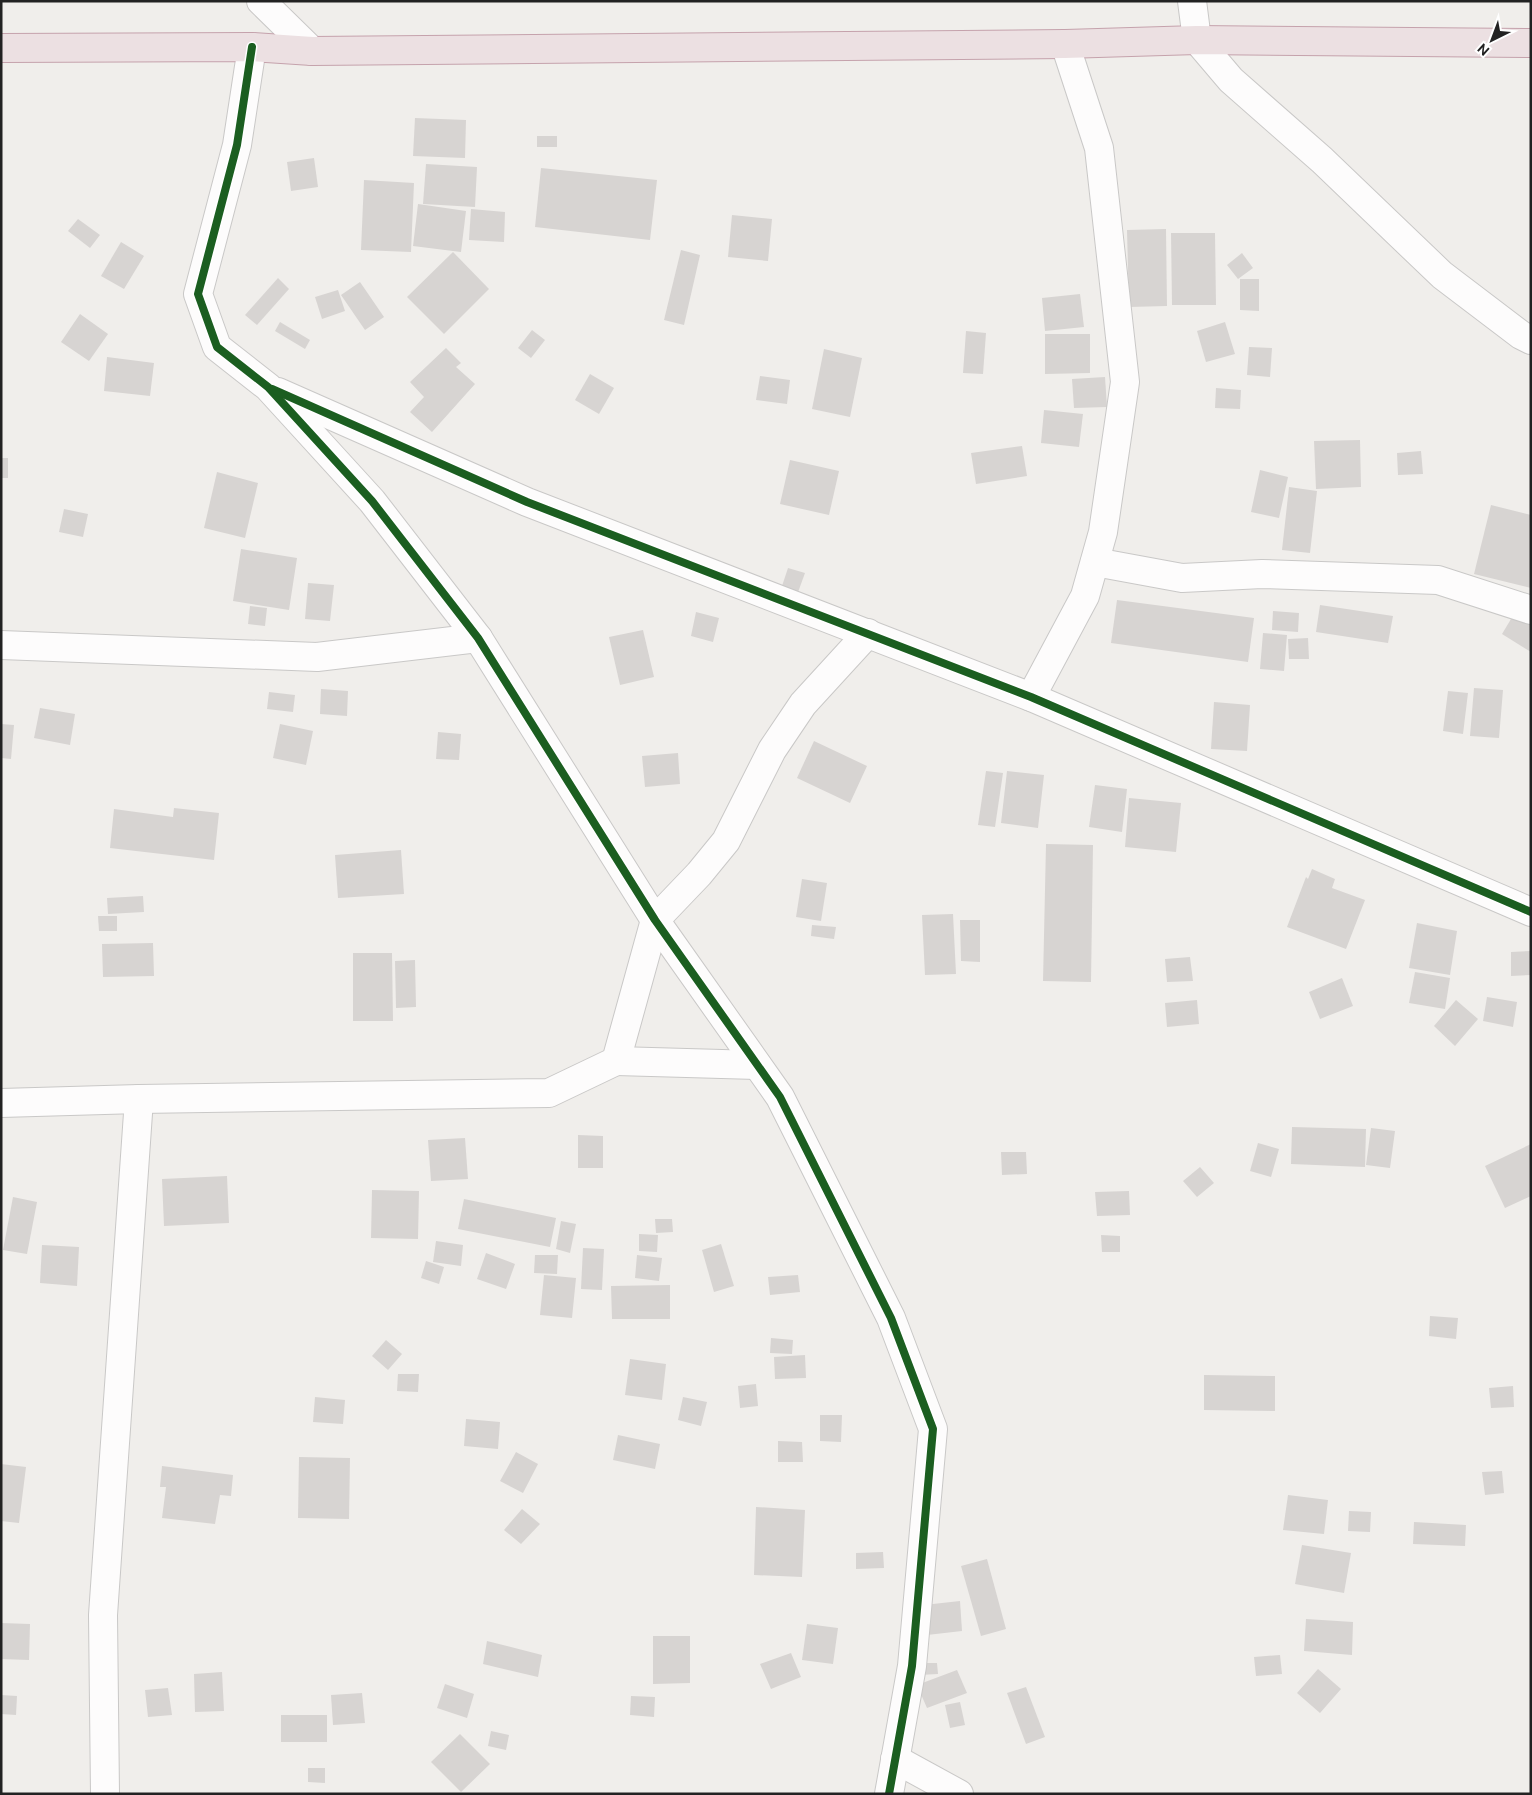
<svg xmlns="http://www.w3.org/2000/svg" width="1532" height="1795" font-family="Ubuntu,sans-serif">
<style>
.building{fill:#d7d4d2}
.lines{fill:none;stroke-linecap:round;stroke-linejoin:round}
.street-casing{stroke:#c9c8c7;stroke-width:30}
.highway-casing{stroke:#c5a2ac;stroke-width:30}
.street{stroke:#fdfcfc;stroke-width:28}
.highway{stroke:#ece0e2;stroke-width:28}
.cycleway-casing{stroke:#fff;stroke-width:11}
.cycleway{stroke:#1b5e20;stroke-width:8}
</style>
<rect width="100%" height="100%" fill="#f0eeeb"/>
<!-- building -->
<g class="building">
<path d="M415 118 466 120 465 158 413 156Z"/>
<rect x="537" y="136" width="20" height="11"/>
<path d="M314 158 318 187 291 191 287 162Z"/>
<path d="M426 164 477 167 475 207 423 204Z"/>
<path d="M541 168 657 180 650 240 535 227Z"/>
<path d="M364 180 414 183 411 252 361 250Z"/>
<path d="M418 204 466 211 461 252 413 246Z"/>
<path d="M471 209 505 212 504 242 469 240Z"/>
<path d="M732 215 772 219 768 261 728 257Z"/>
<path d="M78 219 100 235 90 248 68 231Z"/>
<path d="M1166 229 1167 306 1129 307 1127 230Z"/>
<path d="M1171 233H1215L1216 305H1172Z"/>
<path d="M121 242 144 256 124 289 101 276Z"/>
<path d="M681 250 700 255 684 325 664 320Z"/>
<path d="M453 252 489 289 444 334 407 297Z"/>
<path d="M1242 253 1253 268 1238 279 1227 265Z"/>
<path d="M278 278 289 289 257 325 245 315Z"/>
<path d="M1240 279H1259V311L1240 310Z"/>
<path d="M360 282 384 317 365 330 341 295Z"/>
<path d="M338 290 345 311 322 319 315 297Z"/>
<path d="M1080 294 1084 327 1045 331 1042 298Z"/>
<path d="M80 314 108 334 89 361 61 342Z"/>
<path d="M280 322 310 340 305 349 275 331Z"/>
<path d="M1225 322 1235 354 1206 362 1197 331Z"/>
<path d="M532 330 545 340 531 358 518 348Z"/>
<path d="M966 331 986 333 983 374 963 373Z"/>
<path d="M1045 334H1090V373L1045 374Z"/>
<path d="M1249 347 1272 348 1270 377 1247 375Z"/>
<path d="M446 348 461 363 456 367 475 384 432 432 410 412 424 397 410 382Z"/>
<path d="M824 349 862 358 850 417 812 409Z"/>
<path d="M107 357 154 363 150 396 104 391Z"/>
<path d="M590 374 614 388 599 414 575 400Z"/>
<path d="M760 376 790 380 787 404 756 400Z"/>
<path d="M1105 377 1107 407 1074 408 1072 379Z"/>
<path d="M1216 388 1241 390 1240 409 1215 408Z"/>
<path d="M1044 410 1083 414 1079 447 1041 443Z"/>
<path d="M1360 440 1361 487 1316 489 1314 441Z"/>
<path d="M1022 446 1027 476 976 484 971 453Z"/>
<path d="M1421 451 1423 474 1398 475 1397 453Z"/>
<rect x="1" y="458" width="7" height="20"/>
<path d="M790 460 839 471 829 515 780 504Z"/>
<path d="M1260 470 1288 477 1279 518 1251 512Z"/>
<path d="M217 472 258 483 245 538 204 528Z"/>
<path d="M1289 487 1317 491 1310 553 1282 550Z"/>
<path d="M1491 505 1531 515V588L1474 574Z"/>
<path d="M64 509 88 514 83 537 59 532Z"/>
<path d="M241 549 297 558 289 610 233 601Z"/>
<path d="M788 568 805 573 797 595 781 589Z"/>
<path d="M308 583 334 585 330 621 305 619Z"/>
<path d="M1117 600 1254 618 1248 662 1111 643Z"/>
<path d="M1320 605 1393 616 1388 643 1316 632Z"/>
<path d="M250 606 267 608 265 626 248 624Z"/>
<path d="M1273 611 1299 613 1298 632 1272 630Z"/>
<path d="M696 612 719 618 713 642 691 636Z"/>
<path d="M1514 614 1531 624V652L1502 634Z"/>
<path d="M643 630 654 677 620 685 609 637Z"/>
<path d="M1263 633 1287 635 1284 671 1260 669Z"/>
<path d="M1308 638 1309 659H1289L1288 639Z"/>
<path d="M1474 688 1503 690 1499 738 1470 736Z"/>
<path d="M321 689 348 691 347 716 320 714Z"/>
<path d="M1448 691 1468 693 1463 734 1443 731Z"/>
<path d="M269 692 295 695 293 712 267 709Z"/>
<path d="M1214 702 1250 705 1247 751 1211 749Z"/>
<path d="M40 708 75 714 70 745 34 738Z"/>
<path d="M1 724 14 725 11 759 1 758Z"/>
<path d="M280 724 313 731 306 765 273 758Z"/>
<path d="M438 732 461 734 459 760 436 759Z"/>
<path d="M814 741 867 766 850 803 797 778Z"/>
<path d="M678 753 680 784 645 787 642 756Z"/>
<path d="M986 771 1003 773 995 827 978 825Z"/>
<path d="M1007 771 1044 775 1038 828 1001 823Z"/>
<path d="M1095 785 1127 789 1122 832 1089 827Z"/>
<path d="M1129 798 1181 803 1176 852 1125 847Z"/>
<path d="M174 808 219 813 214 860 110 848 114 809 173 817Z"/>
<path d="M1046 844 1093 845 1091 982 1043 981Z"/>
<path d="M401 850 404 894 338 898 335 855Z"/>
<path d="M1312 869 1335 879 1332 888 1365 900 1346 949 1287 927 1306 877 1308 879Z"/>
<path d="M802 879 827 883 821 921 796 917Z"/>
<path d="M143 896 144 912 108 914 107 898Z"/>
<path d="M953 914 956 974 925 975 922 915Z"/>
<path d="M98 916H117V931H99Z"/>
<path d="M960 920H980V962L961 961Z"/>
<path d="M1417 923 1457 931 1450 975 1409 968Z"/>
<path d="M812 925 836 927 834 939 811 936Z"/>
<path d="M153 943 154 976 103 977 102 944Z"/>
<path d="M1531 951V975L1511 976V952Z"/>
<path d="M353 953H392L393 1021H353Z"/>
<path d="M1190 957 1193 981 1167 982 1165 959Z"/>
<path d="M415 960 416 1007 396 1008 395 961Z"/>
<path d="M1415 972 1450 978 1445 1009 1409 1003Z"/>
<path d="M1342 978 1353 1006 1320 1019 1309 992Z"/>
<path d="M1487 997 1517 1002 1513 1027 1483 1021Z"/>
<path d="M1197 1000 1199 1024 1167 1027 1165 1003Z"/>
<path d="M1456 1000 1478 1019 1455 1046 1434 1026Z"/>
<path d="M1292 1127 1366 1129 1365 1167 1291 1164Z"/>
<path d="M1371 1128 1395 1131 1390 1168 1366 1165Z"/>
<path d="M578 1135 603 1136V1168H578Z"/>
<path d="M465 1138 468 1179 431 1181 428 1140Z"/>
<path d="M1258 1143 1279 1149 1271 1177 1250 1171Z"/>
<path d="M1531 1144V1196L1505 1208 1485 1166Z"/>
<path d="M1001 1152H1026L1027 1174 1002 1175Z"/>
<path d="M1200 1167 1214 1183 1197 1197 1183 1181Z"/>
<path d="M227 1176 229 1223 164 1226 162 1179Z"/>
<path d="M372 1190 419 1191 418 1239 371 1238Z"/>
<path d="M1129 1191 1130 1215 1097 1216 1095 1192Z"/>
<path d="M13 1197 37 1202 27 1254 3 1250Z"/>
<path d="M464 1199 556 1218 550 1247 458 1229Z"/>
<path d="M655 1219H672L673 1232 656 1233Z"/>
<path d="M561 1221 576 1224 570 1253 556 1249Z"/>
<path d="M639 1234 658 1235 657 1252 639 1251Z"/>
<path d="M1101 1235 1120 1236V1252H1102Z"/>
<path d="M436 1241 463 1245 461 1266 433 1262Z"/>
<path d="M721 1244 734 1286 714 1292 702 1250Z"/>
<path d="M42 1245 79 1247 77 1286 40 1283Z"/>
<path d="M583 1248 604 1249 602 1290 581 1289Z"/>
<path d="M486 1253 515 1264 506 1289 477 1279Z"/>
<path d="M535 1255H558L557 1274 534 1273Z"/>
<path d="M637 1255 662 1258 659 1281 635 1278Z"/>
<path d="M426 1261 444 1267 439 1284 421 1278Z"/>
<path d="M544 1275 576 1278 572 1318 540 1315Z"/>
<path d="M798 1275 800 1292 770 1295 768 1277Z"/>
<path d="M670 1285V1319H612L611 1286Z"/>
<path d="M1430 1316 1458 1318 1456 1339 1429 1336Z"/>
<path d="M771 1338 793 1340 792 1354 770 1353Z"/>
<path d="M386 1340 402 1354 388 1370 372 1356Z"/>
<path d="M805 1355 806 1378 775 1379 774 1357Z"/>
<path d="M630 1359 666 1364 662 1400 625 1395Z"/>
<path d="M398 1374H419L418 1392 397 1391Z"/>
<path d="M1204 1375 1275 1376V1411L1204 1410Z"/>
<path d="M756 1384 758 1406 740 1408 738 1386Z"/>
<path d="M1513 1386 1514 1407 1491 1408 1489 1388Z"/>
<path d="M315 1397 345 1400 343 1424 313 1422Z"/>
<path d="M683 1397 707 1402 701 1426 678 1420Z"/>
<path d="M820 1415H842L841 1442 820 1441Z"/>
<path d="M466 1419 500 1422 498 1449 464 1446Z"/>
<path d="M618 1435 660 1444 655 1469 613 1460Z"/>
<path d="M778 1441 802 1442 803 1462H778Z"/>
<path d="M516 1452 538 1464 523 1493 500 1481Z"/>
<path d="M299 1457 350 1458 349 1519 298 1518Z"/>
<path d="M1 1464 26 1467 19 1523 1 1521Z"/>
<path d="M162 1466 233 1475 231 1496 220 1495 215 1524 162 1518 166 1487H160Z"/>
<path d="M1502 1471 1504 1493 1485 1495 1482 1472Z"/>
<path d="M1288 1495 1328 1500 1324 1534 1283 1530Z"/>
<path d="M756 1507 805 1510 802 1577 754 1575Z"/>
<path d="M522 1509 540 1524 521 1544 504 1530Z"/>
<path d="M1349 1511 1371 1512 1370 1532 1348 1531Z"/>
<path d="M1414 1522 1466 1525 1465 1546 1413 1544Z"/>
<path d="M1302 1545 1351 1553 1344 1593 1295 1584Z"/>
<path d="M883 1552 884 1568 856 1569V1553Z"/>
<path d="M987 1559 1006 1629 981 1636 961 1566Z"/>
<path d="M960 1601 962 1631 927 1635 924 1605Z"/>
<path d="M1306 1619 1353 1622 1352 1655 1304 1651Z"/>
<path d="M1 1623 30 1624 29 1660 1 1659Z"/>
<path d="M807 1624 838 1628 833 1664 802 1660Z"/>
<path d="M653 1636H690V1683L653 1684Z"/>
<path d="M487 1641 542 1655 538 1677 483 1664Z"/>
<path d="M791 1653 801 1677 771 1689 760 1664Z"/>
<path d="M1280 1655 1282 1674 1256 1676 1254 1657Z"/>
<path d="M918 1663H937L938 1674 919 1675Z"/>
<path d="M1318 1669 1341 1689 1320 1713 1297 1693Z"/>
<path d="M957 1670 967 1693 927 1708 917 1685Z"/>
<path d="M222 1672 224 1711 195 1712 194 1674Z"/>
<path d="M445 1684 474 1694 467 1718 437 1708Z"/>
<path d="M1026 1687 1045 1737 1026 1744 1007 1693Z"/>
<path d="M168 1688 172 1715 148 1717 145 1690Z"/>
<path d="M362 1693 365 1723 333 1725 331 1695Z"/>
<path d="M1 1695 17 1696 16 1715 1 1714Z"/>
<path d="M631 1696 655 1697 654 1717 630 1715Z"/>
<path d="M960 1702 965 1725 950 1728 945 1705Z"/>
<rect x="281" y="1715" width="46" height="27"/>
<path d="M491 1731 509 1735 506 1750 488 1746Z"/>
<path d="M460 1734 490 1764 461 1792 431 1762Z"/>
<path d="M308 1768H325V1783L308 1782Z"/>
</g>
<g class="lines">
<!-- street casing -->
<g class="street-casing">
<g id="street">
<path d="M261 1 312 51"/>
<path d="M1192 1 1197 40 1231 80 1322 160 1442 275 1521 335 1531 340"/>
<path d="M252 47 237 145 198 294 217 347 268 387 372 501 478 638 655 920 780 1097 891 1318 933 1429 912 1666 889 1794"/>
<path d="M278 392 527 502 1031 697 1531 912"/>
<path d="M1095 562 1182 578 1262 574 1438 580 1531 610"/>
<path d="M1 645 317 657 478 638"/>
<path d="M1031 697 1085 596 1103 532 1125 382 1099 148 1065 44"/>
<path d="M616 1061 757 1065"/>
<path d="M1 1103 139 1099 549 1093 616 1061 655 920 699 874 726 841 772 750 803 704 868 633"/>
<path d="M895 1759 959 1794"/>
<path d="M105 1794 103 1615 139 1099"/>
</g>
</g>
<!-- highway casing -->
<g class="highway-casing">
<path id="highway" d="M1 48 252 47 312 51 1065 44 1197 40 1531 43"/>
</g>
<!-- street -->
<use href="#street" class="street"/>
<!-- highway -->
<use href="#highway" class="highway"/>
<!-- cycleway casing -->
<g class="cycleway-casing">
<g id="cycleway">
<path d="M252 47 237 145 198 294 217 347 268 387 372 501 478 638 655 920 780 1097 891 1318 933 1429 912 1666 889 1794"/>
<path d="M272 389 527 502 1031 697 1531 912"/>
</g>
</g>
<!-- cycleway -->
<use href="#cycleway" class="cycleway"/>
</g>
<!-- border -->
<rect width="1532" height="1795" fill="none" stroke="#222222" stroke-width="5"/>
<!-- north arrow -->
<g transform="translate(1492 40) rotate(222)" stroke="#ffffff" stroke-width="4" paint-order="stroke">
<path d="M0-4L9 19L0 12L-9 19Z" fill="#222222"/>
<text y="-8" font-size="14" font-weight="bold" text-anchor="middle" fill="#222222">N</text>
</g>
</svg>
